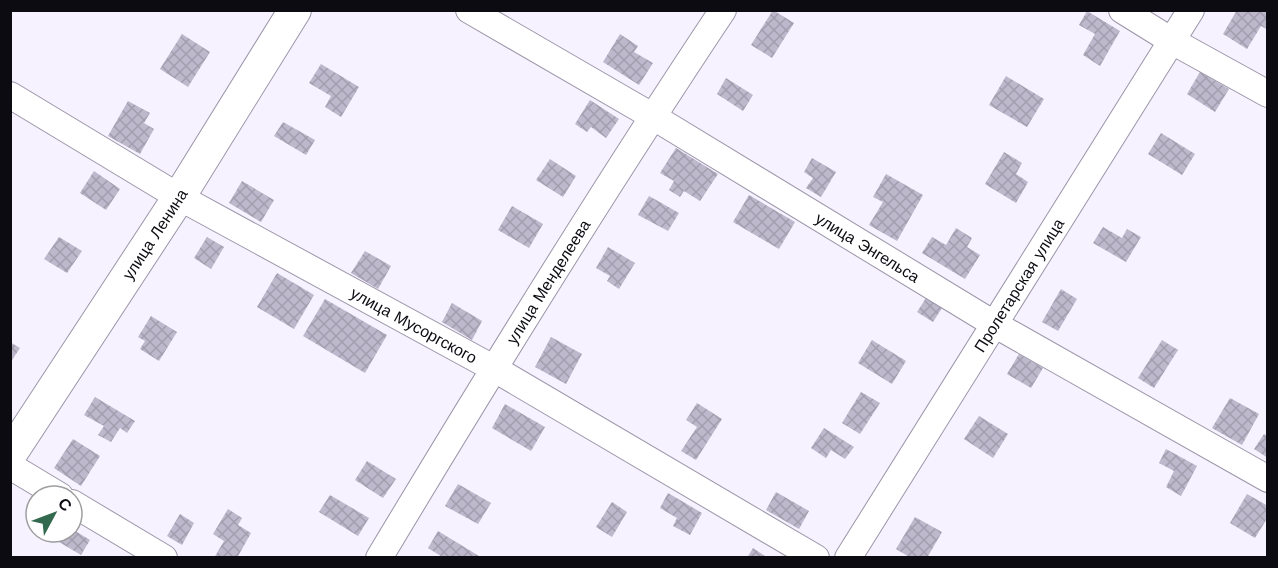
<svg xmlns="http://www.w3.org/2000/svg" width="1278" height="568" font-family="'Work Sans',sans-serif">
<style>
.building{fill:url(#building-cross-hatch)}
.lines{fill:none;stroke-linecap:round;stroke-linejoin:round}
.minor-casing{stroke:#9b95a8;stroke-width:28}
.tertiary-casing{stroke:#9b95a8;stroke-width:34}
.minor{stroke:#fff;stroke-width:26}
.tertiary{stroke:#fff;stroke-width:32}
.labels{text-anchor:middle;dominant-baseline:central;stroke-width:5;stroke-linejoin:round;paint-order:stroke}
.street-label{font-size:16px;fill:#0d0b12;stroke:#fff}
</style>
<defs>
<pattern id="building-cross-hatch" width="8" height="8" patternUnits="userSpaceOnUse" patternTransform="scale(1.5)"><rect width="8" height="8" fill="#beb8cc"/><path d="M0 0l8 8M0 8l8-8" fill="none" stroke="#a29dae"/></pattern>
</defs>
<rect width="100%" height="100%" fill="#f6f2ff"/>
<!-- building -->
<g class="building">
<path d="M773 10 794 23 772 58 751 45Z"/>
<path d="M1237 10H1268V30L1261 26 1247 49 1223 34Z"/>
<path d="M1087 11 1120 31 1100 66 1083 55 1095 34 1079 25Z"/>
<path d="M182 34 210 52 188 87 160 69Z"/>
<path d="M620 34 638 46 634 52 653 63 639 85 603 62Z"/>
<path d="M321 64 359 87 341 117 325 107 331 96 309 83Z"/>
<path d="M1200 72 1229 89 1215 112 1187 94Z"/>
<path d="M1006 76 1044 99 1027 127 989 105Z"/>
<path d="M726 78 753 95 743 111 717 94Z"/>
<path d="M590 100 619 119 606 138 591 127 587 132 575 124Z"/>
<path d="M128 101 150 113 144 123 154 129 140 154 108 136Z"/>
<path d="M283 122 315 140 306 155 274 136Z"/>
<path d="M1161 133 1195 154 1182 175 1148 154Z"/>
<path d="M676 148 718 174 700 201 684 191 680 197 669 190 674 181 660 173Z"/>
<path d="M1004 152 1022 163 1016 174 1028 182 1016 203 985 184Z"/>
<path d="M812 158 836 172 821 197 806 188 813 178 804 172Z"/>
<path d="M550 159 576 176 563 197 536 180Z"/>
<path d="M94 171 120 189 106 210 80 193Z"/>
<path d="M886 174 923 195 897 241 869 225 883 202 873 197Z"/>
<path d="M242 181 274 200 261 222 229 203Z"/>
<path d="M749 195 795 222 779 249 733 222Z"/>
<path d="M649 196 679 213 668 231 638 215Z"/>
<path d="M512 206 543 224 529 248 498 230Z"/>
<path d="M1103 227 1122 238 1127 229 1141 237 1126 262 1093 243Z"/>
<path d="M956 228 972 238 967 247 980 255 965 279 922 253 932 237 946 245Z"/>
<path d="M59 237 82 251 67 273 44 259Z"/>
<path d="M207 237 224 247 211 269 194 258Z"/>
<path d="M608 247 635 263 619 289 607 281 610 276 596 268Z"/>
<path d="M365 251 391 266 378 289 351 273Z"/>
<path d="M277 273 314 295 294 329 257 307Z"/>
<path d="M1061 289 1077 299 1058 331 1042 322Z"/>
<path d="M926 298 942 308 933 322 917 312Z"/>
<path d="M325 299 387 335 365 373 303 336Z"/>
<path d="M452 303 482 321 472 340 442 322Z"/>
<path d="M151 316 177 332 159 361 140 349 145 341 138 337Z"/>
<path d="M551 337 582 354 566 384 535 367Z"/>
<path d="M872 340 906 361 892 384 858 363Z"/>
<path d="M1162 340 1178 350 1154 388 1138 378Z"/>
<path d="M10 342 20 348 10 363Z"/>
<path d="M1019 354 1043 368 1031 388 1007 374Z"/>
<path d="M861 392 880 403 860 434 842 423Z"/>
<path d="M95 397 135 421 127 433 120 428 111 442 98 435 104 426 84 415Z"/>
<path d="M1230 398 1259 414 1242 445 1212 428Z"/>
<path d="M697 403 722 419 696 460 681 451 697 427 686 420Z"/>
<path d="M505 404 545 427 531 451 492 428Z"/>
<path d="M979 416 1008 434 993 458 964 439Z"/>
<path d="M824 428 854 447 845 459 831 450 826 458 811 448Z"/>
<path d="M1264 434 1268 436V458L1254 449Z"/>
<path d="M73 439 100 456 81 486 54 468Z"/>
<path d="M1166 449 1197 466 1181 496 1166 487 1174 471 1159 463Z"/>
<path d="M367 461 396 479 383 498 355 480Z"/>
<path d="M458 484 491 503 478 524 445 506Z"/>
<path d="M776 492 809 511 799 529 766 510Z"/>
<path d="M668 493 702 513 690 535 673 526 677 518 660 508Z"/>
<path d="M1247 494 1268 506V517L1255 538 1230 523Z"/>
<path d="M330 495 369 518 358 536 319 512Z"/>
<path d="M612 502 627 512 612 537 596 527Z"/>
<path d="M228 509 242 518 238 525 251 533 237 558H214L224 541 213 534Z"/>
<path d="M180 514 194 523 182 545 167 536Z"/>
<path d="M915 517 942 532 927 558H911L896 549Z"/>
<path d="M72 529 90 540 81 555 42 532H72Z"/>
<path d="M438 531 479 556 477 558H444L428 548Z"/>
<path d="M753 548 768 558H747Z"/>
</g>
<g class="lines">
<!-- minor casing -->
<g class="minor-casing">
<g id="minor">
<path id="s1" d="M469 10 652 116 994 324 1268 479"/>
<path d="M1122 10 1172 41 1268 94"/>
<path id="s2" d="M10 95 179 197 493 368 816 558"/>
<path d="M10 466 60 496"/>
<path d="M72 503 164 558"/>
<path id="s3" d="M379 558C490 373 603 190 723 10"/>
<path id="s4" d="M848 558 1191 10"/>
</g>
</g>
<!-- tertiary casing -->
<g class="tertiary-casing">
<g id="tertiary">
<path id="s5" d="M10 455 179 197 295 10"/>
</g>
</g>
<!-- minor -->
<use href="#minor" class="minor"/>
<!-- tertiary -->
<use href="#tertiary" class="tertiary"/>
</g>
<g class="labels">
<!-- street labels -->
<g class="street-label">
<text stroke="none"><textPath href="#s5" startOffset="264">улица Ленина</textPath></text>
<text stroke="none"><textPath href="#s1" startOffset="464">улица Энгельса</textPath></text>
<text stroke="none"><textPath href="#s3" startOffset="324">улица Менделеева</textPath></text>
<text stroke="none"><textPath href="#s4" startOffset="322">Пролетарская улица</textPath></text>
<text stroke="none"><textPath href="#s2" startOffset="465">улица Мусоргского</textPath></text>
</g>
</g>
<!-- border -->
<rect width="1278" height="568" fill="none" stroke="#0d0b12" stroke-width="24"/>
<!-- north arrow -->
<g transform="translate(54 514) rotate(49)"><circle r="28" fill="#ffffff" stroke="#9e9da0" stroke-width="1.5"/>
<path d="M0-4.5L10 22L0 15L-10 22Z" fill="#32694f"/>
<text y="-9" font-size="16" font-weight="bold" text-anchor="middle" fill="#0d0b12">С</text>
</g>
</svg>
